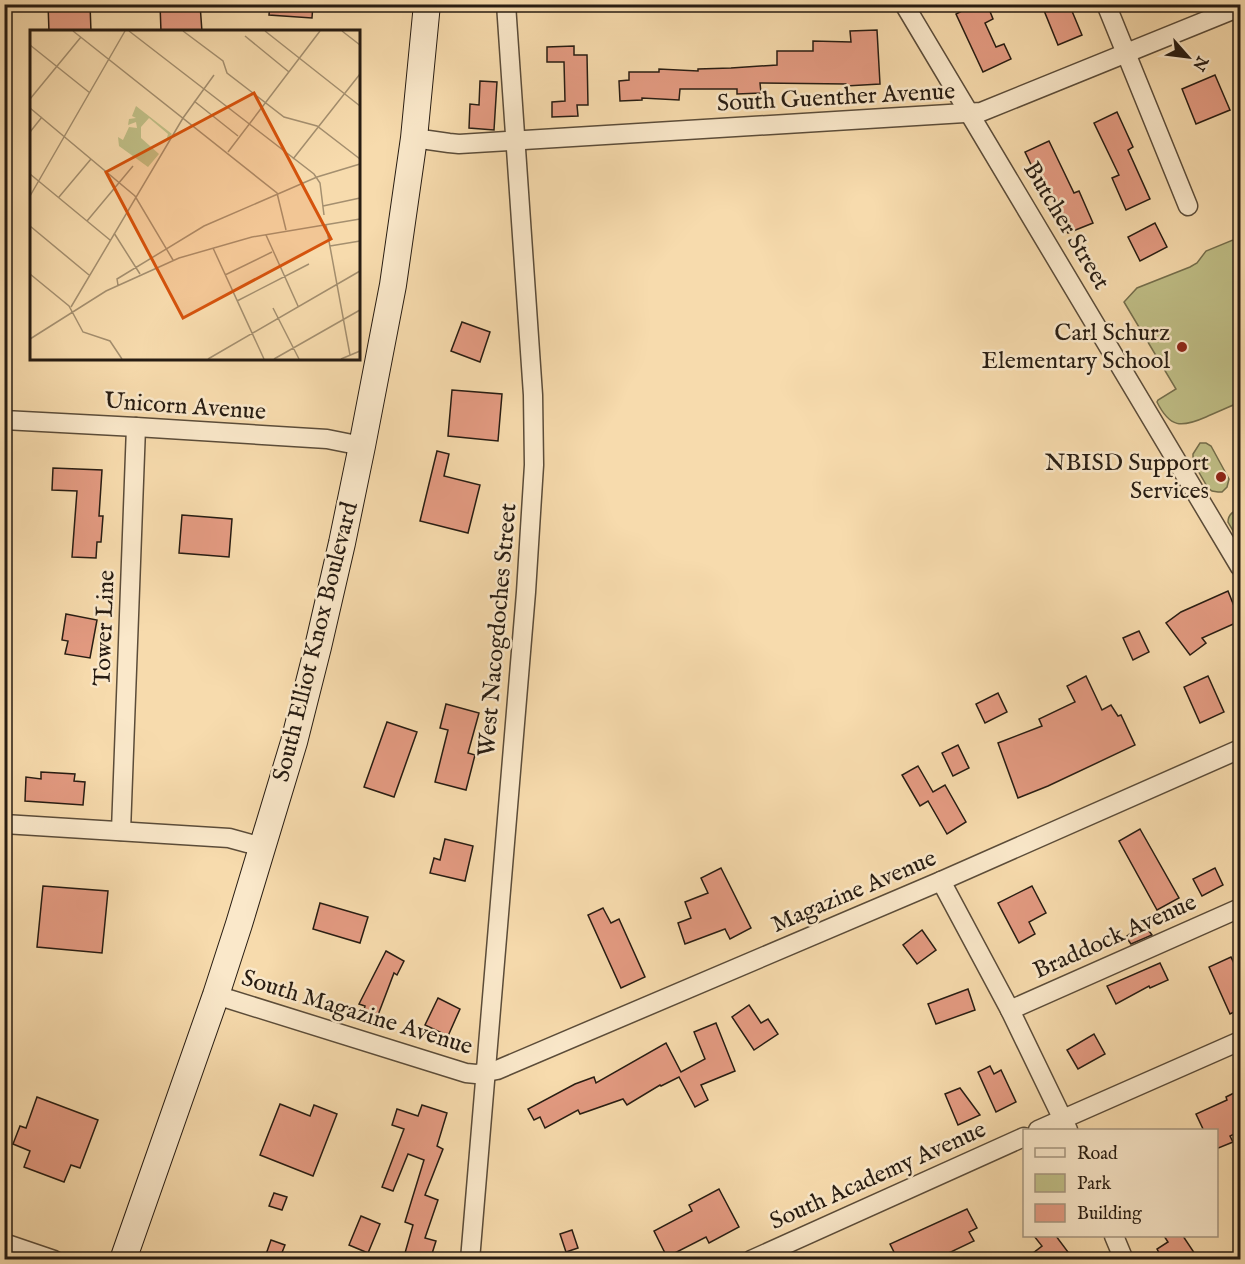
<svg xmlns="http://www.w3.org/2000/svg" width="1245" height="1264" font-family="'IM FELL English',serif">
<style>
.green{fill:#c0bf87;stroke:#746e4c;stroke-width:1.5}
.building{fill:#e49b82;stroke:#271c12;stroke-width:1.5}
.lines{fill:none;stroke-linecap:round;stroke-linejoin:round}
.street-casing{stroke:#5b4c39;stroke-width:21}
.secondary-casing{stroke:#271c12;stroke-width:28}
.street{stroke:#fae8ca;stroke-width:18}
.secondary{stroke:#fae8ca;stroke-width:26}
.poi-dot{fill:#8f2418;stroke:#fae8ca;stroke-width:2}
.labels{text-anchor:middle;dominant-baseline:central;stroke-width:5;stroke-linejoin:round;paint-order:stroke}
.street-label{font-size:24px;fill:#271c12;stroke:#fae8ca}
.poi-label{font-size:24px;fill:#271c12;stroke:#fae8ca;text-anchor:end}
.inset-road{fill:none;stroke:#a48f6f;stroke-width:1.5}
.view{fill:#d5530d;fill-opacity:0.15;stroke:#d5530d;stroke-width:3}
.inset-edge{fill:none;stroke:#271c12;stroke-width:3}
</style>
<rect width="100%" height="100%" fill="#f7dbad"/>
<filter id="stains"><feTurbulence type="fractalNoise" baseFrequency=".00333" numOctaves="4"/><feColorMatrix values="0 0 0 0 .2 0 0 0 0 .09 0 0 0 0 .02 0 0 0 .5 -.17"/></filter>
<radialGradient id="worn" r=".72"><stop offset=".6" stop-color="#630" stop-opacity="0"/><stop offset="1" stop-color="#630" stop-opacity=".3"/></radialGradient>
<!-- green -->
<g class="green">
<path d="M1240 237V402C1229 407 1217 412 1206 417 1181 428 1170 428 1157 402L1158 400 1176 389 1124 302 1137 288 1190 267 1197 263 1206 251Z"/>
<path d="M1200 443H1206L1211 446 1229 479 1227 487 1222 492H1218L1212 491 1208 488 1193 462V454Z"/>
<path d="M1240 508V543L1228 522C1228 514 1234 511 1240 508Z"/>
</g>
<!-- building -->
<g class="building">
<path d="M48 4H90L91 32H49Z"/>
<path d="M160 4H200L202 32H161Z"/>
<path d="M270 4H313L312 18 269 15Z"/>
<path d="M961 4H987L993 19 985 23 996 47 1004 44 1011 59 983 72 956 14 964 10Z"/>
<path d="M1051 4H1069L1082 35 1058 45 1043 8Z"/>
<path d="M877 30 880 84 846 86V84L760 83 761 93 737 94V89H680L679 100 642 98V100L620 101 619 81 629 80V72H659V69L698 71V69L731 68 777 65V51H813V41L851 42 850 31Z"/>
<path d="M574 46V55H587L588 105H577L578 116 552 117V102L565 101 564 62H547V47Z"/>
<path d="M1215 75 1230 110 1196 124 1182 89Z"/>
<path d="M480 81 497 82 494 130 469 128 470 104 479 105Z"/>
<path d="M1117 112 1133 147 1128 150 1150 199 1126 210 1112 178 1119 175 1094 123Z"/>
<path d="M1049 141 1074 193 1079 191 1093 223 1068 233 1051 193 1044 179 1039 181 1025 152Z"/>
<path d="M1155 223 1167 247 1140 261 1128 237Z"/>
<path d="M462 322 490 332 480 362 451 351Z"/>
<path d="M452 390 502 394 498 441 448 436Z"/>
<path d="M437 451 449 454 444 476 480 485 468 533 420 521Z"/>
<path d="M53 468 102 470 99 516H103L101 542H97L96 558 72 557 77 491 52 490Z"/>
<path d="M182 515 232 519 229 557 179 553Z"/>
<path d="M1228 591 1240 621 1202 638 1206 643 1190 655 1166 623 1181 612Z"/>
<path d="M66 614 97 620 90 658 65 654 68 641 62 640Z"/>
<path d="M1139 631 1149 652 1133 660 1123 638Z"/>
<path d="M1086 676 1102 710 1111 705 1118 716 1121 715 1135 745 1048 786 1018 798 998 743 1042 726 1039 719 1075 702 1067 686Z"/>
<path d="M1208 676 1224 712 1200 723 1184 687Z"/>
<path d="M998 693 1007 712 985 723 976 704Z"/>
<path d="M446 704 479 713 468 753 475 755 466 790 435 782 448 730 440 728Z"/>
<path d="M387 722 417 732 394 797 364 787Z"/>
<path d="M958 745 969 768 953 776 942 753Z"/>
<path d="M918 766 933 792 945 785 966 822 947 834 928 801 920 806 902 775Z"/>
<path d="M41 772 75 774 74 781 85 782 83 805 25 801 26 777 41 779Z"/>
<path d="M1140 829 1179 898 1157 910 1119 841Z"/>
<path d="M445 839 473 846 465 881 430 873 434 858 440 860Z"/>
<path d="M721 868 751 928 730 939 725 929 685 944 678 923 691 918 685 902 708 893 701 878Z"/>
<path d="M1215 868 1223 885 1202 896 1193 879Z"/>
<path d="M43 886 108 891 102 953 37 947Z"/>
<path d="M1032 886 1046 913 1029 922 1035 934 1019 943 998 903Z"/>
<path d="M320 903 368 917 360 943 313 929Z"/>
<path d="M603 908 611 923 619 919 645 977 621 988 588 915Z"/>
<path d="M1143 923 1152 935 1131 944 1126 937Z"/>
<path d="M922 930 936 950 917 964 903 945Z"/>
<path d="M386 951 404 961 397 975 394 973 378 1015 364 1010 365 1006 359 1004Z"/>
<path d="M1231 957 1240 976V1009L1230 1014 1209 967Z"/>
<path d="M1160 963 1168 980 1150 988 1149 986 1116 1004 1107 986Z"/>
<path d="M968 989 975 1010 936 1024 928 1004Z"/>
<path d="M438 998 460 1009 448 1036 425 1025Z"/>
<path d="M749 1005 761 1023 768 1019 778 1034 754 1050 732 1017Z"/>
<path d="M716 1023 735 1071 701 1085 708 1100 695 1107 679 1077 661 1086 660 1085 627 1105 623 1099 580 1114 578 1110 545 1128 540 1117 534 1120 528 1109 575 1084 594 1077 596 1083 666 1043 681 1072 705 1059 694 1032Z"/>
<path d="M1094 1034 1105 1054 1078 1069 1067 1050Z"/>
<path d="M990 1066 994 1074 1001 1070 1016 1102 996 1112 978 1072Z"/>
<path d="M960 1088 980 1115 958 1125 945 1094Z"/>
<path d="M1240 1090V1131L1230 1136 1233 1142 1216 1149V1131H1204L1196 1114 1227 1100 1226 1097Z"/>
<path d="M37 1097 98 1120 80 1168 71 1165 64 1182 24 1167 30 1151 13 1144 20 1126 26 1128Z"/>
<path d="M280 1104 310 1116 314 1105 337 1114 313 1176 260 1155Z"/>
<path d="M422 1105 447 1113 437 1146 443 1149 425 1195 438 1200 425 1238 436 1241 430 1260H403L413 1225 405 1222 424 1160 408 1154 393 1191 382 1187 404 1129 392 1125 397 1109 418 1116Z"/>
<path d="M719 1189 739 1227 709 1243 706 1237 667 1257 654 1231 692 1211 689 1205Z"/>
<path d="M274 1193 287 1197 282 1210 269 1206Z"/>
<path d="M967 1209 977 1228 969 1232 974 1241 934 1260H898L890 1244Z"/>
<path d="M361 1216 380 1224 368 1253 349 1245Z"/>
<path d="M572 1230 578 1248 566 1252 560 1234Z"/>
<path d="M1034 1236H1056L1068 1252 1058 1260H1024L1042 1246Z"/>
<path d="M1164 1236H1183L1195 1254 1186 1260H1163L1157 1249 1168 1242Z"/>
<path d="M271 1240 285 1245 279 1260H264Z"/>
</g>
<g class="lines">
<!-- street casing -->
<g class="street-casing">
<g id="street">
<path d="M904 4 1240 567"/>
<path d="M1106 4 1188 206"/>
<path d="M414 138 449 143 459 144 981 112 1240 7"/>
<path d="M4 420 136 427 327 439 362 446"/>
<path d="M4 824 229 838 262 847"/>
<path d="M121 831 136 427"/>
<path d="M941 881 1010 1010 1068 1130"/>
<path d="M216 995 466 1073 476 1074 497 1070 941 881 1240 749"/>
<path d="M1010 1010 1240 908"/>
<path d="M1038 1130 1240 1041"/>
<path d="M1114 1236 1124 1260"/>
<path d="M4 1243 54 1260"/>
<path d="M470 1260 526 592 534 465 533 395 506 4"/>
<path d="M751 1260 1024 1137"/>
</g>
</g>
<!-- secondary casing -->
<g class="secondary-casing">
<path id="secondary" d="M123 1260 216 995 239 924 294 742 318 647 342 543 362 446 393 285 414 138 427 4"/>
</g>
<!-- street -->
<use href="#street" class="street"/>
<!-- secondary -->
<use href="#secondary" class="secondary"/>
</g>
<!-- markers -->
<g class="poi-dot">
<circle cx="1182" cy="347" r="6"/>
<circle cx="1221" cy="477" r="6"/>
</g>
<g class="labels">
<!-- street labels -->
<g class="street-label">
<text transform="translate(836 98) rotate(-3)">South Guenther Avenue</text>
<text transform="translate(1066 226) rotate(59)">Butcher Street</text>
<text transform="translate(185 407) rotate(4)">Unicorn Avenue</text>
<text transform="translate(105 628) rotate(-88)">Tower Line</text>
<text transform="translate(498 630) rotate(-85)">West Nacogdoches Street</text>
<text transform="translate(316 642) rotate(-76)">South Elliot Knox Boulevard</text>
<text transform="translate(854 892) rotate(-23)">Magazine Avenue</text>
<text transform="translate(1115 937) rotate(-24)">Braddock Avenue</text>
<text transform="translate(357 1013) rotate(17)">South Magazine Avenue</text>
<text transform="translate(878 1176) rotate(-24)">South Academy Avenue</text>
</g>
<!-- poi labels -->
<g class="poi-label">
<text x="1170" y="333">Carl Schurz<tspan x="1170" dy="28">Elementary School</tspan></text>
<text x="1209" y="463">NBISD Support<tspan x="1209" dy="28">Services</tspan></text>
</g>
</g>
<!-- overview -->
<g transform="translate(30 30)">
<rect width="330" height="330" fill="#f7dbad"/>
<path d="M106 76 142 104 136 111 138 104 119 88 111 97V108L129 124 118 137 89 116 88 107 93 110 99 97 107 98 106 92 98 95 99 89 106 88 102 86Z" fill="#c0bf87"/>
<path class="inset-road" d="M43 1 247 163 256 200M99 1 284 144 290 153 294 185M153 1 193 31 197 43 254 87 287 96 330 129M235 1 330 76M312 1 330 15M215 6 259 42M0 15 60 63M0 69 51 7M164 71 208 106M0 78 105 166 143 230M0 102 12 87M198 122 290 1M263 129 330 44M0 144 80 210M0 166 95 1M29 167 61 129M293 176 330 168M57 191 103 136M296 195 320 325M0 196 59 245M84 203 110 244M236 205 268 276M300 216 330 211M183 218 234 329M0 244 39 276 53 302 80 311 92 329M195 245 242 222M88 255 87 249 174 196 287 147 330 134M207 271 279 234M41 277 153 88 184 45M243 278 269 329M0 309 76 261 149 228 222 207 330 189M178 329 330 241M244 329 330 280M311 329 330 321"/>
<path class="view" d="M224 63 301 209 153 288 76 142Z"/>
<rect width="330" height="330" class="inset-edge"/>
</g>
<!-- margin -->
<rect width="1245" height="1264" fill="none" stroke="#f7dbad" stroke-width="24"/>
<rect x="6" y="6" width="1233" height="1252" fill="none" stroke="#271c12" stroke-width="3"/>
<rect x="12" y="12" width="1221" height="1240" fill="none" stroke="#271c12" stroke-width="1.5"/>
<!-- legend -->
<rect x="1023" y="1129" width="195" height="108" fill="#fae8ca" stroke="#a69680" stroke-width="1.5"/>
<rect x="1035" y="1148" width="30" height="9" fill="#fae8ca" stroke="#a69680" stroke-width="1.5"/>
<text x="1077" y="1159" font-size="18" fill="#271c12">Road</text>
<rect x="1035" y="1174" width="30" height="18" fill="#c0bf87" stroke="#a69680" stroke-width="1.5"/>
<text x="1077" y="1189" font-size="18" fill="#271c12">Park</text>
<rect x="1035" y="1204" width="30" height="18" fill="#e49b82" stroke="#a69680" stroke-width="1.5"/>
<text x="1077" y="1219" font-size="18" fill="#271c12">Building</text>
<!-- north arrow -->
<g transform="translate(1188 57) rotate(118)" stroke="#fae8ca" stroke-width="4.5" paint-order="stroke">
<path d="M0-4.5L10 22L0 15L-10 22Z" fill="#271c12"/>
<text y="-9" font-size="16" font-weight="bold" text-anchor="middle" fill="#271c12">N</text>
</g>
<rect width="100%" height="100%" filter="url(#stains)"/>
<rect width="100%" height="100%" fill="url(#worn)"/>
</svg>
